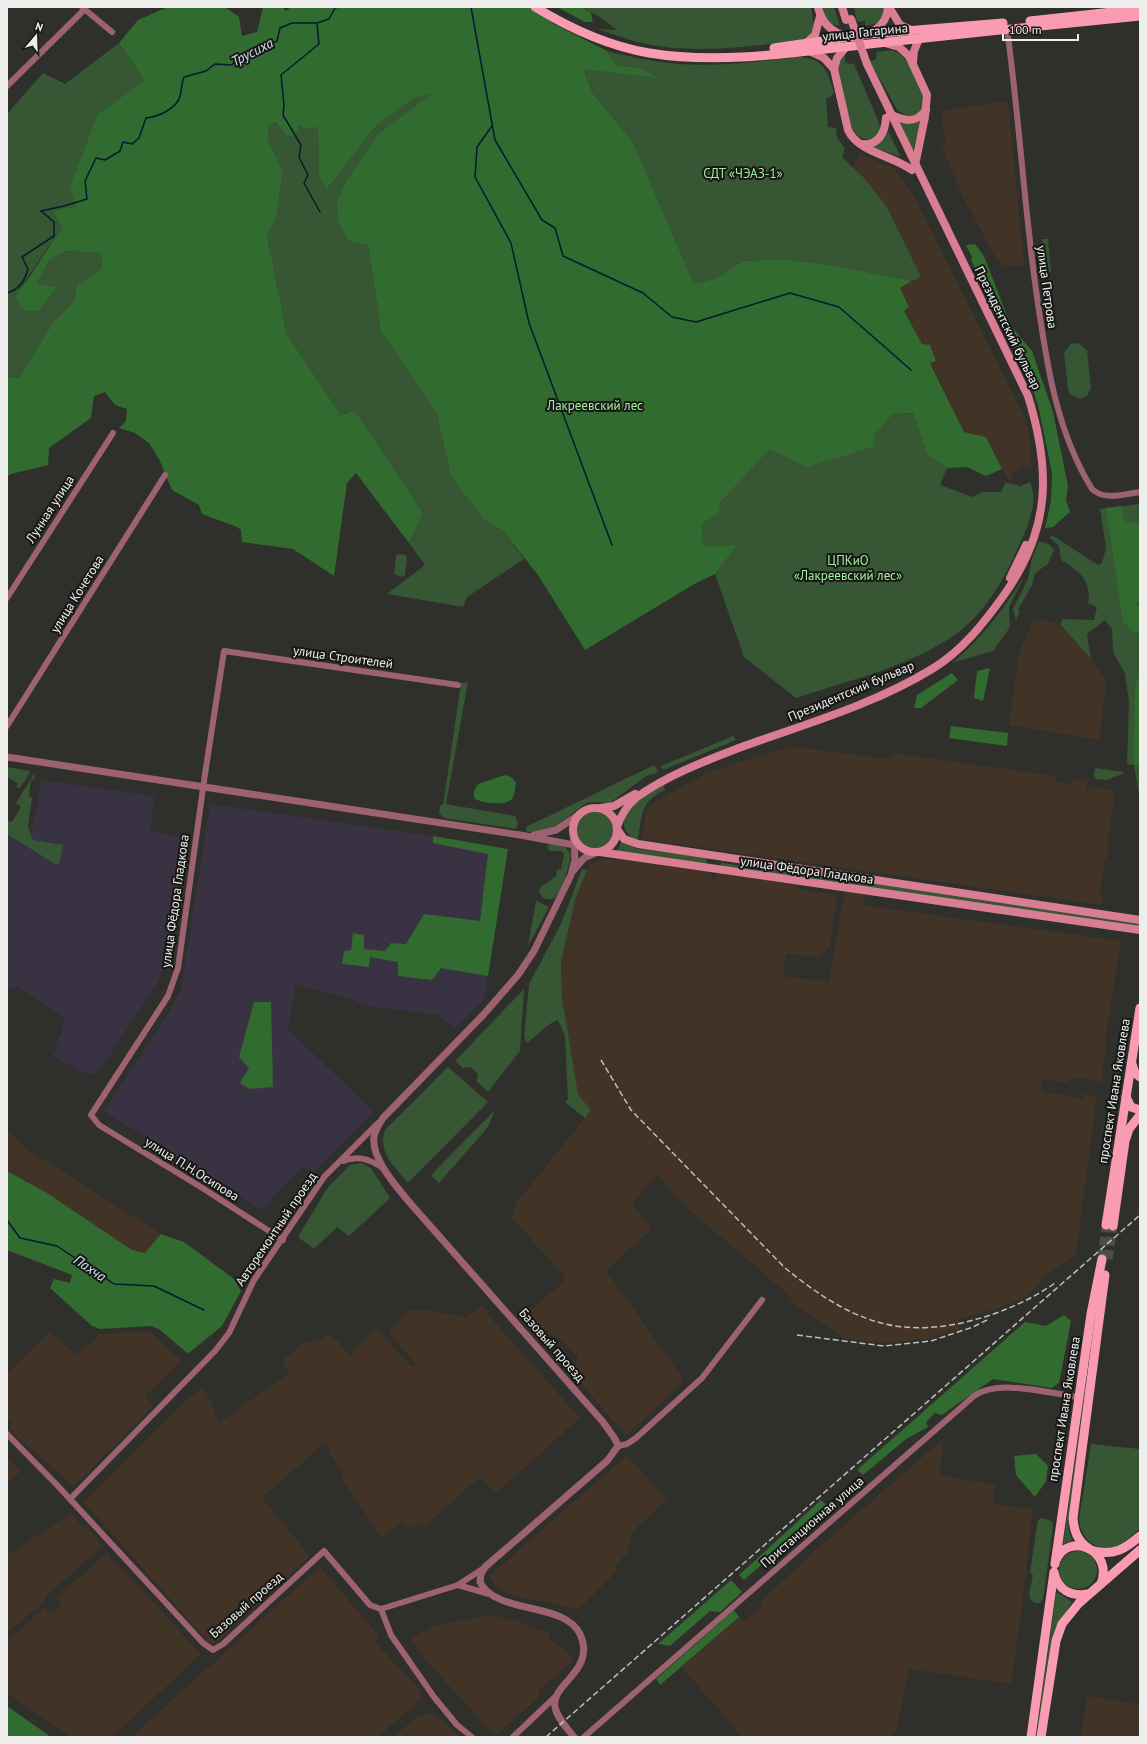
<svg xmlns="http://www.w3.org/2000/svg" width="1147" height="1744" font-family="'PT Sans',sans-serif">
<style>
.industrial{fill:#413326}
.medical{fill:#393243}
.green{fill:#365634}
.forest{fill:#326b2f}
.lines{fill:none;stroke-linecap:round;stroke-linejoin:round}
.stream{stroke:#061b2d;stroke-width:1.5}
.primary-tunnel{stroke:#4c4c49;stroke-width:9;stroke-dasharray:9 4.5;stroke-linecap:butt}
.minor{stroke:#9c626f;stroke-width:6}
.tertiary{stroke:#9c626f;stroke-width:7}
.secondary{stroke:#d97d93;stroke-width:8}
.primary{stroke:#fa9cb1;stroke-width:9}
.rail{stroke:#bfbfbc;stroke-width:1.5;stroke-dasharray:6 3;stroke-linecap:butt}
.secondary-bridge{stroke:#d97d93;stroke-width:8}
.labels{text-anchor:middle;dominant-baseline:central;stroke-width:4;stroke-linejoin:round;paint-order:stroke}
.street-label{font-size:13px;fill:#eeeeec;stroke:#171716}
.park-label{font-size:13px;fill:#a0f09b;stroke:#171716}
.water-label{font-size:14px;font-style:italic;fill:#cfe0ef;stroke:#171716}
</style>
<rect width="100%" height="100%" fill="#2f2f2c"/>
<!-- industrial -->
<g class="industrial">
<path d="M1008 101 1024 265 1003 267 994 255 962 195 942 147 945 142 941 113H945V110Z"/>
<path d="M860 154 895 169 914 196 1025 418 1030 439 1031 467 1022 468 1012 473 1014 477 1008 480 986 437 964 432 922 344 904 311 908 307 899 288 921 277 887 207 854 168V162Z"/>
<path d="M1034 618 1060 624 1091 659 1107 682 1099 740 1009 725 1019 653Z"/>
<path d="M790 746 887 759 892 753 1057 776 1056 782 1072 784 1073 779 1087 781 1086 789 1093 790V787L1115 790 1108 842H1109L1107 858H1105L1100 894 1104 895 1102 905 642 839 647 808 659 799 707 773Z"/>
<path d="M602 859 633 860 712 872 711 879H716L718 872 797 885 799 889 835 895 837 899 830 947 820 957 786 954 783 976 829 982 845 890 865 893 863 905 1121 941 1105 1042 1107 1044 1101 1082 1072 1077 1068 1083 1043 1079 1042 1083 1041 1091 1083 1099V1094L1097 1096 1076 1254 1047 1274 1028 1296 997 1309 958 1319 959 1330 926 1339 883 1343 846 1339 794 1305 788 1294 689 1210 657 1175 632 1203 652 1229 606 1270 684 1380 681 1385 626 1435 573 1375 578 1357 558 1336 555 1339 546 1330 538 1336 522 1318 564 1281V1276L511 1217 517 1202 591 1110 578 1094 562 997 561 962 575 900 587 870 593 862Z"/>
<path d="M7 1128 24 1147 161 1234 145 1253 132 1250 47 1193 7 1171Z"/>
<path d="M482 1305 492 1317 491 1318 580 1418 495 1494 480 1477 424 1527 416 1524 411 1529 403 1521 382 1538 341 1477V1472L333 1459 326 1442 262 1498 310 1556 212 1646 106 1527 104 1529 102 1528 105 1525 83 1503 188 1399 203 1387 211 1402 218 1423 289 1374 283 1360 304 1342H315L328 1335 337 1340 350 1355 376 1328 412 1367 416 1364 388 1332 408 1310H424L466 1317Z"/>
<path d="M149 1331 182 1361 145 1396 154 1406 74 1486 13 1433 10 1427 11 1423 7 1419V1373L49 1333 56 1337 77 1355 100 1334Z"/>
<path d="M944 1438 939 1475 995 1485 993 1504 1033 1509 1022 1608 1011 1684 909 1669 896 1732 888 1737H742L682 1667 739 1617 744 1622 762 1605 760 1602 817 1549Z"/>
<path d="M627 1455 667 1500 632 1532 628 1552 615 1566 618 1570 579 1609 520 1597 501 1591 491 1580 490 1576 493 1573Z"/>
<path d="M7 1456 21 1471 7 1484Z"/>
<path d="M71 1513 84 1529 87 1527 103 1546 47 1595 43 1604 7 1632V1555Z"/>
<path d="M107 1553 201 1654 112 1737H72L7 1693V1641L45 1607 50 1613 56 1609 62 1603 57 1597Z"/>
<path d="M320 1567 380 1637 375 1642 422 1692 420 1700 378 1737H131Z"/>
<path d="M492 1615 521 1622 549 1633V1639L561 1646 574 1660 539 1690 538 1698 495 1736 421 1655 410 1638 437 1625Z"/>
<path d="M1087 1696 1140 1704V1737H1081Z"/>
<path d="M429 1713 442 1720 459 1737H393L418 1716Z"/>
</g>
<!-- medical -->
<g class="medical">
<path d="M42 780 154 796 151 831 186 838 165 965 157 984 98 1073H83L53 1056 58 1046 55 1044 64 1029 61 1026 66 1019 16 986 7 990V826L30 841Z"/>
<path d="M210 804 433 836 508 849 484 999 454 1029 438 1015 365 1006 354 1000 296 984 288 1029 374 1112 313 1172 302 1166 262 1210 104 1111 165 1019 181 990Z"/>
</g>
<!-- green -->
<g class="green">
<path d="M581 7H811C812 16 817 29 808 36 799 43 781 43 770 44 724 49 678 53 633 41 621 37 610 33 598 29L617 30 600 17Z"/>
<path d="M821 7H834L840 26 833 24V27L827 23Z"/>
<path d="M854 7H886L884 15 878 23 865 26V21L857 22Z"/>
<path d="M119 43 144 80 98 114 76 207 14 297 56 287 37 283 50 260 66 251 101 253 102 268 77 285 74 301 54 321 19 378H7V114L43 73 65 84Z"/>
<path d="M892 50C908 55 926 85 924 103 922 119 906 119 897 109L870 62 876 59 877 52Z"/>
<path d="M607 51C631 57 655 62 679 64 719 67 761 61 801 57 825 59 827 71 834 92L832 96 826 99 828 127 836 128 837 137 845 149 842 157 864 178 887 207 921 277 912 281 831 265 784 259 743 261 717 278 694 284 633 142 592 92 584 68 657 77 638 67 617 66Z"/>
<path d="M845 56V63L854 64 879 123 880 131 877 137C865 142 858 138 852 128L837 71 840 58Z"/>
<path d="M435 92 379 133 347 179 336 202 338 221 368 245 381 332 436 412 451 477 484 520 502 530 524 559 467 597 463 607 387 594 425 565 409 543 423 513 353 410 341 415 287 334 267 235 276 220 283 171 269 142 268 126C285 120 301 130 318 127L319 177 327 189 376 126 414 98Z"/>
<path d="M923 118 912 153 897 122C908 124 913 125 923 118Z"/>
<path d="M888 131 901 157 872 147 886 135Z"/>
<path d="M1042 239H1048L1051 272 1045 273Z"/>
<path d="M1078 343 1087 350 1091 388 1087 396 1080 399 1071 395 1068 390 1064 352 1071 344Z"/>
<path d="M913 413 927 455 947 468 940 485 973 497 982 492H1001L1005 483 1018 485 1019 487 1030 482C1039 502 1028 525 1020 543 1007 575 985 614 956 634 909 667 850 680 796 698L744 657 715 574 736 545 703 546 702 524 719 512V504L770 449 875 435 893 414Z"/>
<path d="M1140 504V800L1134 765 1127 764 1129 702 1125 673 1113 652 1112 629 1105 620 1087 634 1091 659 1060 624 1063 619 1094 620 1097 607 1088 603C1092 580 1079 571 1061 560L1059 546 1050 538V536L1055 537 1098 565 1102 563 1106 548 1100 509Z"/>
<path d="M1039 541 1049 544 1054 550 1048 564 1035 573 1032 586 1030 588 1018 610 1020 611 1016 621 1013 609 1028 579 1032 558Z"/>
<path d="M399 554 406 555 407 558 405 575 403 577 394 574 396 556Z"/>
<path d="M1024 577 1009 607 1010 625 1008 630 993 651 952 663C982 639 1003 609 1024 577Z"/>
<path d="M468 682 446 804 515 816 518 823 516 829 444 818 439 813 440 805H443L461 683Z"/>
<path d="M733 736 736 740 663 770 661 766Z"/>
<path d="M654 765 658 771 654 774 646 776 610 803 588 802 555 826 543 831 527 832 526 827Z"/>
<path d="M7 767 31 771 20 788 16 787 18 783 7 777Z"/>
<path d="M1095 768 1124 772V773L1107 780 1096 779 1094 776Z"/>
<path d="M34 774 35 775 34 779 31 780 29 796 32 798 28 827 33 840 63 845 59 864H55L7 834V822L8 821 12 822 21 807 16 803Z"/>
<path d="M663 784 665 790C639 802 642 816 638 840 620 834 620 815 633 803 641 796 654 790 663 784Z"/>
<circle cx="595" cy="830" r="18"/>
<path d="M622 839 628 844 637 849 704 857 707 860 706 865 614 853 619 848Z"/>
<path d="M553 843 564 845 571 855C569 865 563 890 555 897 552 901 548 899 543 898L539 892 540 888 556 876 557 869 561 870 564 854 561 851H549L547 845Z"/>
<path d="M722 861 723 863 763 869 765 866 789 870 788 877 720 867Z"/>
<path d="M582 869 587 870 575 900 561 962 562 997 578 1094 591 1110 585 1118 565 1102 568 1099 565 1036 558 1020C545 1025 538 1035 527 1043L524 1037 529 984 561 924Z"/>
<path d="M798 872 1140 922V929L796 877Z"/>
<path d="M536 901 549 907 528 946Z"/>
<path d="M524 989 520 1051 488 1092 476 1081 478 1074 471 1067 463 1068 455 1061Z"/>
<path d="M448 1067 488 1102 408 1183C395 1168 377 1151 385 1130Z"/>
<path d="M495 1110 488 1127 439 1183 431 1175Z"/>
<path d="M362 1163 371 1168 390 1198 349 1236 337 1227 314 1249 298 1237 328 1187 350 1165Z"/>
<path d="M1104 1259H1106L1068 1520 1069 1530 1072 1541 1063 1544Z"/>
<path d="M1091 1444 1140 1449V1528C1133 1534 1126 1542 1118 1546 1098 1555 1080 1538 1079 1519Z"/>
<path d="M1042 1518 1052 1521 1053 1527 1043 1599 1040 1603C1023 1605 1031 1586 1033 1575L1030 1572 1038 1520Z"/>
<circle cx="1078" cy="1570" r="19"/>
<path d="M1057 1592 1072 1602 1057 1626 1052 1642 1038 1737H1036L1056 1594Z"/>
</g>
<!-- forest -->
<g class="forest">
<path d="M168 7H225L239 17 242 36 257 32 263 7H283L286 11 291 7H528L554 24 607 51 617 66 638 67 659 78 584 69 592 92 633 142 694 284 717 278 743 261 784 259 831 265 912 281 900 288 909 307 904 311 922 344 930 345 936 361 930 363 964 432 986 437 1002 469 986 476 967 467 947 468 927 455 913 413 893 414 875 435 873 447 807 467 770 449 719 504 720 512 702 524 703 546 737 545 715 574 696 583 585 650 538 575 502 530 484 520 451 477 436 412 381 332 368 245 349 241 338 221 336 202 347 179 379 133 433 93 414 98 376 126 327 189 319 177 318 127 307 129 300 126 295 135 288 136 276 123 268 127 269 142 283 171 276 220 267 235 287 334 341 415 354 410 423 513 409 543 356 473 347 483 334 576 293 549 242 542 241 530 237 527 202 514 199 505 172 490 159 459 149 443 135 433 119 428 126 421 127 409 115 405 105 392 94 396 91 418 49 448 48 465 11 474 7 477V378H19L54 321 74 301 77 285 102 268 101 253 66 251 50 260 37 283 57 287 38 311H26L14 297 30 276 62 227 53 211 76 207 70 186 98 114 144 80 119 43 138 20Z"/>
<path d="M557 7H581L591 13 593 22H585Z"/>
<path d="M975 244 984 256 1011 326 1032 351 1053 412 1068 486 1066 500 1070 512 1053 527 1045 528 1051 501 1052 473 1038 405 1025 367 971 260 972 257 966 245Z"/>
<path d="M1122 506 1124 521 1140 524V600L1136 603 1140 609V630L1135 633 1123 622 1106 508Z"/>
<path d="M990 668 983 701 974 698 977 671Z"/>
<path d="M952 673 958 680 921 708H914L917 695Z"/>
<path d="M1140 676V764L1134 765 1135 685Z"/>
<path d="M951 726 1008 733 1007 746 949 738Z"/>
<path d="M505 775 511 777 516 783C515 788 515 795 512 799 506 806 482 803 475 799 472 794 475 788 478 784Z"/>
<path d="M433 836 508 849 488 976 441 968 432 980 398 976V962L370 957 369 967 342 964 344 951 351 950 353 933 364 935V949L385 951 391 943 406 944 424 914 480 921 488 854 433 843Z"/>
<path d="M254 1002H271L273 1087 250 1089 240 1083 249 1068 239 1057Z"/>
<path d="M7 1171 47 1193 132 1250 145 1253 161 1234 184 1242 234 1279 241 1291 222 1326 189 1353 186 1352 159 1329 151 1326 100 1329 92 1326 50 1288 54 1279 70 1283 72 1275 7 1250Z"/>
<path d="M1064 1315 1071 1321 1059 1383 1052 1388 993 1379 942 1415 935 1413 926 1422 928 1427 906 1439 863 1475 857 1470 1025 1322 1046 1326Z"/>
<path d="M1036 1454 1048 1466 1046 1481 1035 1497 1016 1475 1014 1456Z"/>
<path d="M821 1500 828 1506 744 1580 739 1575Z"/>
<path d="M731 1580 742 1592 720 1612 710 1611 670 1646 658 1644Z"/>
<path d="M734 1610 739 1617 660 1685 656 1679Z"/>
<path d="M7 1706 51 1737H7Z"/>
</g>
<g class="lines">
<!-- stream -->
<g class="stream">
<path d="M471 7 495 140 542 220 555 228 563 256 643 293 672 317 696 322 790 293 839 307 911 370"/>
<path d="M317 23 319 44 281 75 284 105 283 115 301 145 299 157 308 175 304 183 320 212"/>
<path d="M492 126 477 147 475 177 511 243 529 323 612 545"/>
<path d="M7 293C19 290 25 280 28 269L22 257 54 236V222L41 211 64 206 87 199 85 181 96 158 105 160 120 151 123 142 132 144 139 138 146 118C157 117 177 109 180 96 182 90 181 84 184 77L206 71 215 64 232 65C247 45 258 52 277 41L280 28 292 23H317L329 19 335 8 340 7"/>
<path d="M7 1220 20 1238 57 1246 114 1284 154 1286 204 1310"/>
</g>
<!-- primary-tunnel -->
<g class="primary-tunnel">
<path d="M1102 1259 1106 1225"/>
<path d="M1108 1259 1113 1226"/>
</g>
<!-- minor -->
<g class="minor">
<path d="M82 7 112 32"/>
<path d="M1007 29C1019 116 1024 204 1036 290 1046 359 1055 429 1092 489 1104 501 1125 494 1140 492"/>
<path d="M7 86 85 9"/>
<path d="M7 598 113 433"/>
<path d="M7 726 165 475"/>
<path d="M343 1161C358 1155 369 1159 383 1168"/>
<path d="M283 1240 204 1189 99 1125 91 1115 168 996 178 968 205 774 224 651 458 685"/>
<path d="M7 1434 57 1485 203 1643 213 1650 223 1644 324 1551 370 1605 381 1609 458 1585 484 1568"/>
<path d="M618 1446 627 1444 636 1438 702 1378 762 1300"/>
<path d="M70 1499 215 1351 229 1333 254 1280 324 1177 378 1123"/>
<path d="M458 1585 489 1594"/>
<path d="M381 1609 391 1635 434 1697 457 1725 472 1737"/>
<path d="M513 1737 555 1697"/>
<path d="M584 1737 974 1396C999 1378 1050 1394 1079 1397"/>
</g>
<!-- tertiary -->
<g class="tertiary">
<path d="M7 757 520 835 580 846"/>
<path d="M534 835 556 830 577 816"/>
<path d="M574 839 575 860 571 875 534 951 518 975 484 1014 383 1118C379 1124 375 1130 374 1137 371 1159 397 1187 410 1203L603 1422 615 1439 618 1446 607 1461 485 1567 481 1574 480 1582C496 1615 564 1601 580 1634 597 1671 550 1684 555 1707 557 1718 567 1728 574 1737"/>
<path d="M574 870 584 858 598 852"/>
</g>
<!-- secondary -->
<g class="secondary">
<path d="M818 7C822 24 831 31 847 37"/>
<path d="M842 7 846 20"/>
<path d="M889 7 900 25 911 30"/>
<path d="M869 34C880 27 887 21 888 7"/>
<path d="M806 43 815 35 820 16"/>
<path d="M885 43 899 47 909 56 927 95 925 117 915 165"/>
<path d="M846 47 837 58 834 69 848 130C859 153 892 155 912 170"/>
<path d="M809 51 824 58 834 69"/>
<path d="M913 62 914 51 919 39"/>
<path d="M890 114C904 121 916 124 926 110"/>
<path d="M862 144C879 146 885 132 886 118"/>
<path d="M1010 578 1026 545"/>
<circle cx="595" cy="830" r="22"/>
<path d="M601 808 614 806 635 794"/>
<path d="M617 827C621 815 627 805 637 797 669 774 708 760 744 746 806 724 875 704 932 669 962 651 984 623 1004 595 1051 529 1051 470 1028 396L867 64"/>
<path d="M617 829 624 839 638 844 1140 920"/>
<path d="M600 852 1140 930"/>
</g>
<!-- primary -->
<g class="primary">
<path d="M535 7C571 29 608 46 649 53 722 65 797 52 869 44 959 34 1050 25 1140 16"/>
<path d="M1030 21 1140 9"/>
<path d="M774 48 869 34 1003 23"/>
<path d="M1132 1064 1135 1073 1140 1077"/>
<path d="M1126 1097 1131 1107 1140 1110"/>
<path d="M1106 1225 1140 1008"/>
<path d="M1113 1226 1125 1141 1129 1129 1140 1115"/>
<path d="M1088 1548C1077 1540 1074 1531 1073 1518L1105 1275"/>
<path d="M1093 1551C1114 1556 1125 1549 1140 1536"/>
<path d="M1056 1560C1069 1531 1114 1550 1101 1584"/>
<path d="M1055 1564 1091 1314 1102 1259"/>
<path d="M1054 1573C1058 1590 1071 1597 1088 1594"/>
<path d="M1031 1737 1054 1572"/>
<path d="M1041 1737 1056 1641 1062 1624 1079 1603 1140 1550"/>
</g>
<!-- rail -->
<g class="rail">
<path d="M601 1060 631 1110 785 1268C815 1292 847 1315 885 1324 939 1337 1011 1314 1055 1283"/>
<path d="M797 1335 884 1346 931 1341 973 1327 987 1320"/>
<path d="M546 1737 1140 1215"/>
</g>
<!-- secondary-bridge -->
<path class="secondary-bridge" d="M851 19 867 64"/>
</g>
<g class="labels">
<!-- street labels -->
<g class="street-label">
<text transform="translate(865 32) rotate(-6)">улица Гагарина</text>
<text transform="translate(1047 287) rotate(82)">улица Петрова</text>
<text transform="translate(1008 328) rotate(64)">Президентский бульвар</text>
<text transform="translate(50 509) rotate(-57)">Лунная улица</text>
<text transform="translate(77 594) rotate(-58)">улица Кочетова</text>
<text transform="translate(343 657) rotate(8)">улица Строителей</text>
<text transform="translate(851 691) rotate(-23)">Президентский бульвар</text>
<text transform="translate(807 870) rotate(8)">улица Фёдора Гладкова</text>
<text transform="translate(175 901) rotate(-82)">улица Фёдора Гладкова</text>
<text transform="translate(1114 1091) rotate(-81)">проспект Ивана Яковлева</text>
<text transform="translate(192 1169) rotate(32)">улица П.Н.Осипова</text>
<text transform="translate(276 1229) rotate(-56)">Авторемонтный проезд</text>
<text transform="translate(552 1345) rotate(49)">Базовый проезд</text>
<text transform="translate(1064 1409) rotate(-81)">проспект Ивана Яковлева</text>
<text transform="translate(812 1522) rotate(-41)">Пристанционная улица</text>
<text transform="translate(246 1605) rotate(-41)">Базовый проезд</text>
</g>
<!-- park labels -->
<g class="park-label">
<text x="743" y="173">СДТ «ЧЭАЗ-1»</text>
<text x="595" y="405">Лакреевский лес</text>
<text x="848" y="560">ЦПКиО<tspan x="848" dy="15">«Лакреевский лес»</tspan></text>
</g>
<!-- water labels -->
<g class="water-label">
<text transform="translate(252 52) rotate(-27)">Трусиха</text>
<text transform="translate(90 1268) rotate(34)">Пахча</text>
</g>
</g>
<!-- border -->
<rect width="1147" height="1744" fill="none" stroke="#eeeeec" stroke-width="16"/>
<!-- north arrow -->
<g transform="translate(36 36) rotate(19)" stroke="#171716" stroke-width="3" paint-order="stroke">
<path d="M0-3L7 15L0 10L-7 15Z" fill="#eeeeec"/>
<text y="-6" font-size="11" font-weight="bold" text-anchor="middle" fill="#eeeeec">N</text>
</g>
<!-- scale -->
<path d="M1003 34v6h75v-6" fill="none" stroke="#eeeeec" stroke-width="2"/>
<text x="1009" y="34" font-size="12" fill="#eeeeec" stroke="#171716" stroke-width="3" paint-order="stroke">100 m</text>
</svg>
